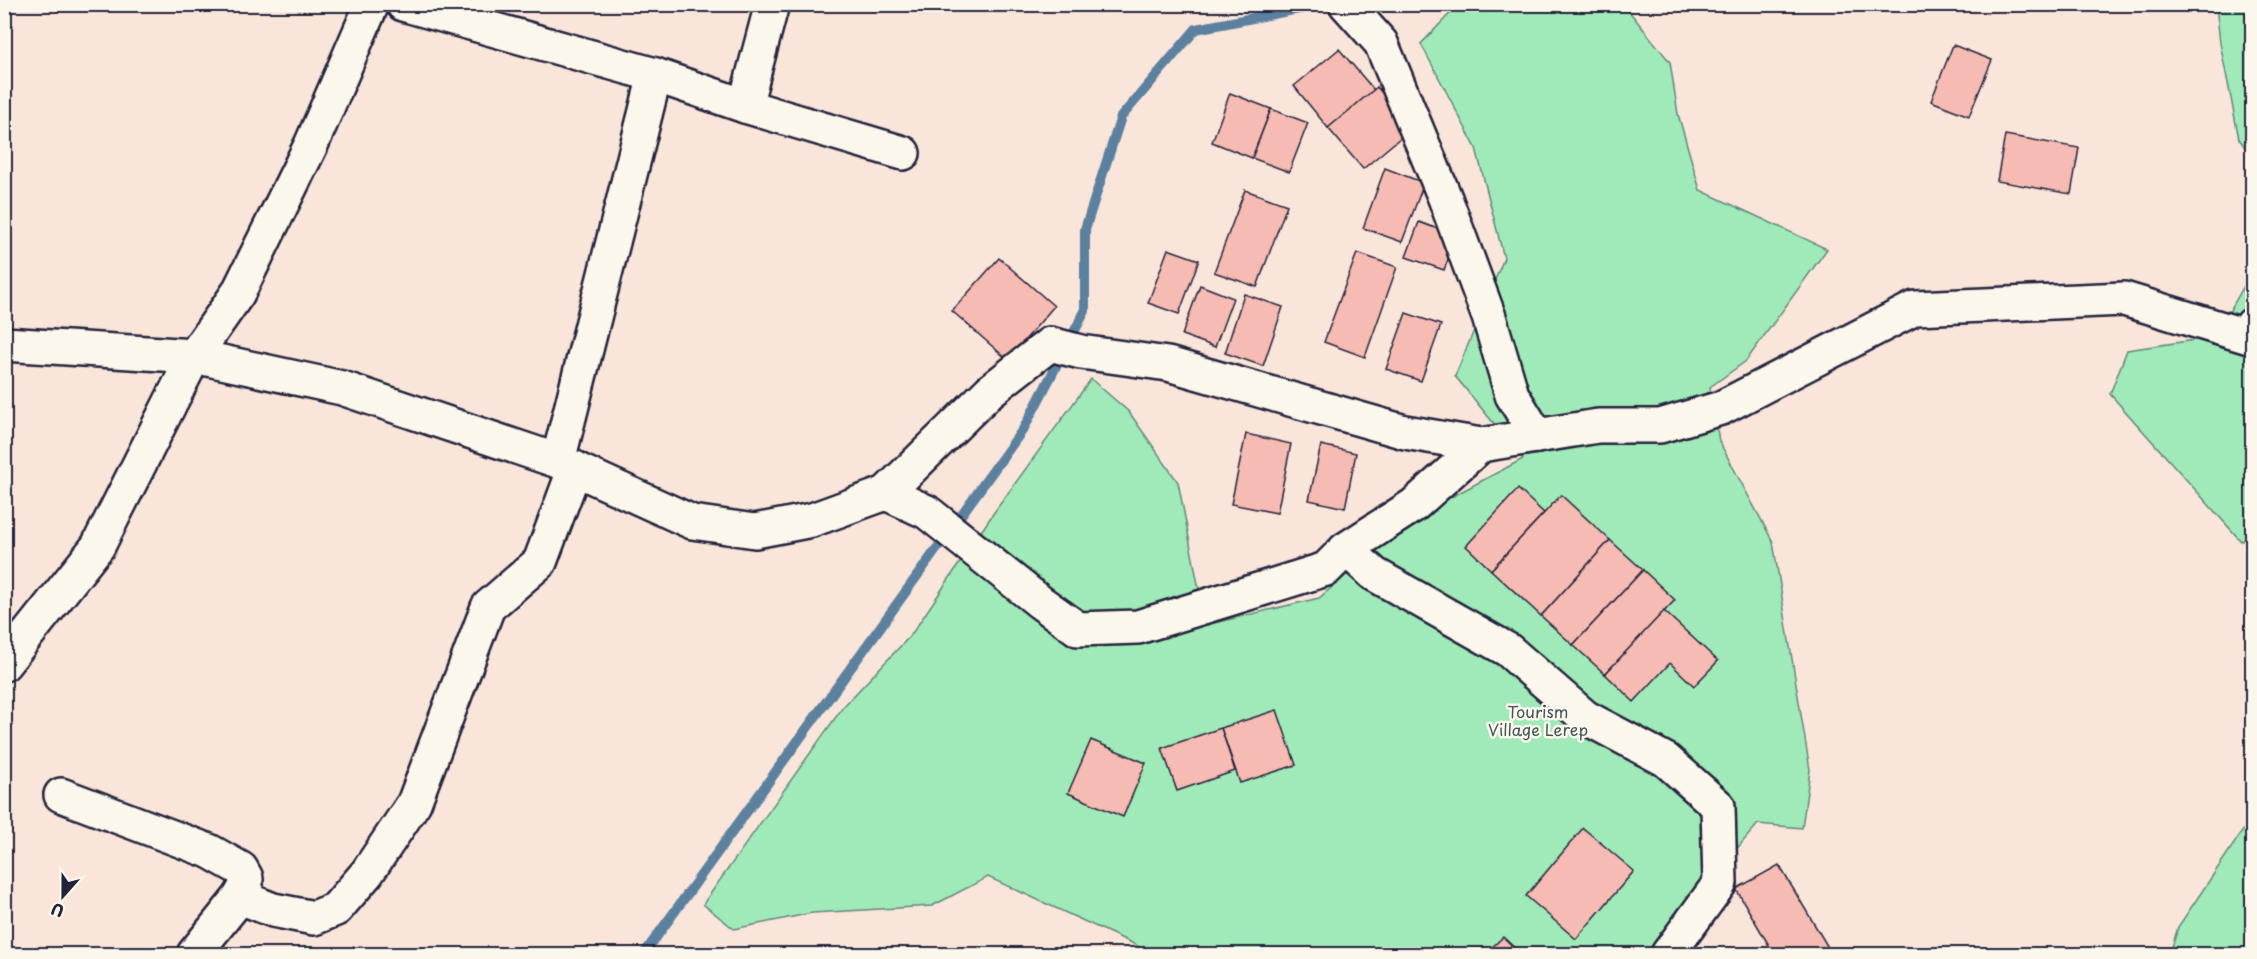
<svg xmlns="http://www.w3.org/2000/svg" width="2257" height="959" font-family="'Playpen Sans',sans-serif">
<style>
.green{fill:#a0eab9;stroke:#61867a;stroke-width:1.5}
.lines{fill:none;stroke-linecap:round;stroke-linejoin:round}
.stream{stroke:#5c819f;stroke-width:10}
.building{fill:#f6bbb3;stroke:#22223b;stroke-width:1.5}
.street-casing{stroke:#22223b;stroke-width:38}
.street{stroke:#fbf7ec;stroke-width:33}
.labels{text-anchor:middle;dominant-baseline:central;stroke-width:5;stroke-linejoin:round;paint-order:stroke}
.park-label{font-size:16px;fill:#42545a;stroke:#fbf7ec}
</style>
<rect width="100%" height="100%" fill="#fae5db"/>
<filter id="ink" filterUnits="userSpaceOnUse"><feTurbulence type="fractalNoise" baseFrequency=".0167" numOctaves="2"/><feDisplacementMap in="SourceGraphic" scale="12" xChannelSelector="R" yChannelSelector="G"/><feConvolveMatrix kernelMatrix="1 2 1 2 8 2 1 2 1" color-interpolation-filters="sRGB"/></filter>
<g filter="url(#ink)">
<!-- green -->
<g class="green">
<path d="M1458 5H1624L1670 62 1678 114 1700 190 1827 249 1746 361 1710 387 1719 441 1773 542 1810 770 1802 828 1758 824 1646 954H1149L1136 945 988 877 932 906 812 913 734 929 703 904 843 707 911 635 995 511 1091 379 1129 412 1178 482 1206 625 1319 598 1419 514 1523 459 1455 376 1504 258 1476 148 1421 44Z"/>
<path d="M2216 5H2252V157L2239 139 2220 43Z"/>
<path d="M2252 258V537L2241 541 2110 394 2127 350 2215 337 2245 284Z"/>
<path d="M2252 817V954H2170L2178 927Z"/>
</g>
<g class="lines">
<!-- stream -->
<path class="stream" d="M644 954 1024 428 1085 311V229L1121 117 1196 29 1325 4"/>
</g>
<!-- building -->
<g class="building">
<path d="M1953 45 1992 60 1969 116 1931 101Z"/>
<path d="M1339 49 1374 90 1328 128 1294 86Z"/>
<path d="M1377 87 1412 128 1363 169 1328 128Z"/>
<path d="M1230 93 1271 109 1252 158 1212 142Z"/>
<path d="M1271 109 1308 123 1289 172 1252 158Z"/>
<path d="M2005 135 2079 148 2071 194 1997 181Z"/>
<path d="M1385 168 1424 183 1402 242 1363 228Z"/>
<path d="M1245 190 1287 205 1257 287 1214 272Z"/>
<path d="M1419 222 1457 236 1444 270 1406 257Z"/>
<path d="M1168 249 1199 260 1179 314 1148 303Z"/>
<path d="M1357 253 1397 267 1365 357 1324 342Z"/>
<path d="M999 258 1054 306 1008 360 952 311Z"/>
<path d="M1200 285 1233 298 1215 347 1182 335Z"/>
<path d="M1244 294 1283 307 1263 366 1225 353Z"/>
<path d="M1406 313 1441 325 1421 381 1386 369Z"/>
<path d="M1246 434 1291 444 1277 513 1231 504Z"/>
<path d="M1321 445 1356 453 1345 508 1309 500Z"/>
<path d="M1518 489 1544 513 1491 570 1466 546Z"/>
<path d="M1561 495 1610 540 1541 616 1491 570Z"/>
<path d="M1610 540 1643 570 1573 645 1541 616Z"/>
<path d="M1643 570 1675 600 1605 674 1573 645Z"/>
<path d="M1664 611 1718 661 1694 686 1670 663 1634 702 1605 674Z"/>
<path d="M1277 710 1296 765 1240 783 1221 728Z"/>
<path d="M1221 728 1235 771 1177 791 1162 748Z"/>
<path d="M1091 740 1146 763 1123 817 1068 793Z"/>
<path d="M1583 828 1634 871 1576 939 1526 896Z"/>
<path d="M1779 865 1832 954H1774L1736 889Z"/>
<path d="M1503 937 1521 954H1485Z"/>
</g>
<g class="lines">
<!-- street casing -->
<g class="street-casing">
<g id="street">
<path d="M403 4 655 75 745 106 903 153"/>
<path d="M1346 4 1381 43 1445 198 1489 317 1512 395 1537 436"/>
<path d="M745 106 772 4"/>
<path d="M4 344 194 356 342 388 558 461 692 522 755 531 812 520 886 493 927 512 1040 602 1078 629 1138 627 1326 569 1346 549 1414 505 1481 445 1598 426H1660L1721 408 1915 308 2124 299 2249 337 2252 325"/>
<path d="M558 461 655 75"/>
<path d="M886 493 990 391 1050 344 1081 352 1168 364 1405 432 1481 445"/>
<path d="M1346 549 1374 574 1508 650 1585 717 1666 760 1718 806 1720 883 1668 954"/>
<path d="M4 664 98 546 194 356 238 293 311 145 372 4"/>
<path d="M61 795 209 851 241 869 246 878V886L240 897 194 954"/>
<path d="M240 897 273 910 314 918 336 909 367 873 414 803 488 607 540 562 575 468"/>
</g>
</g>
<!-- street -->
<use href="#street" class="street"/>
</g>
</g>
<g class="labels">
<!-- park labels -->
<g class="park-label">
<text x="1538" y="711">Tourism<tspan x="1538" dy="18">Village Lerep</tspan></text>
</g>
</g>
<!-- margin -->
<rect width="2257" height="959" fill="none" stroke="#fbf7ec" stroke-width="24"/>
<rect x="12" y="12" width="2233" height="935" fill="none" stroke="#22223b" stroke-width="2" filter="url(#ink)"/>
<!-- north arrow -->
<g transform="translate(63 896) rotate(201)" stroke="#fbf7ec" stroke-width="4.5" paint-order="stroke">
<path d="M0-4.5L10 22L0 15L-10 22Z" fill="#22223b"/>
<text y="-9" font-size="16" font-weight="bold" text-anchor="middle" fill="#22223b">U</text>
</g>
</svg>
